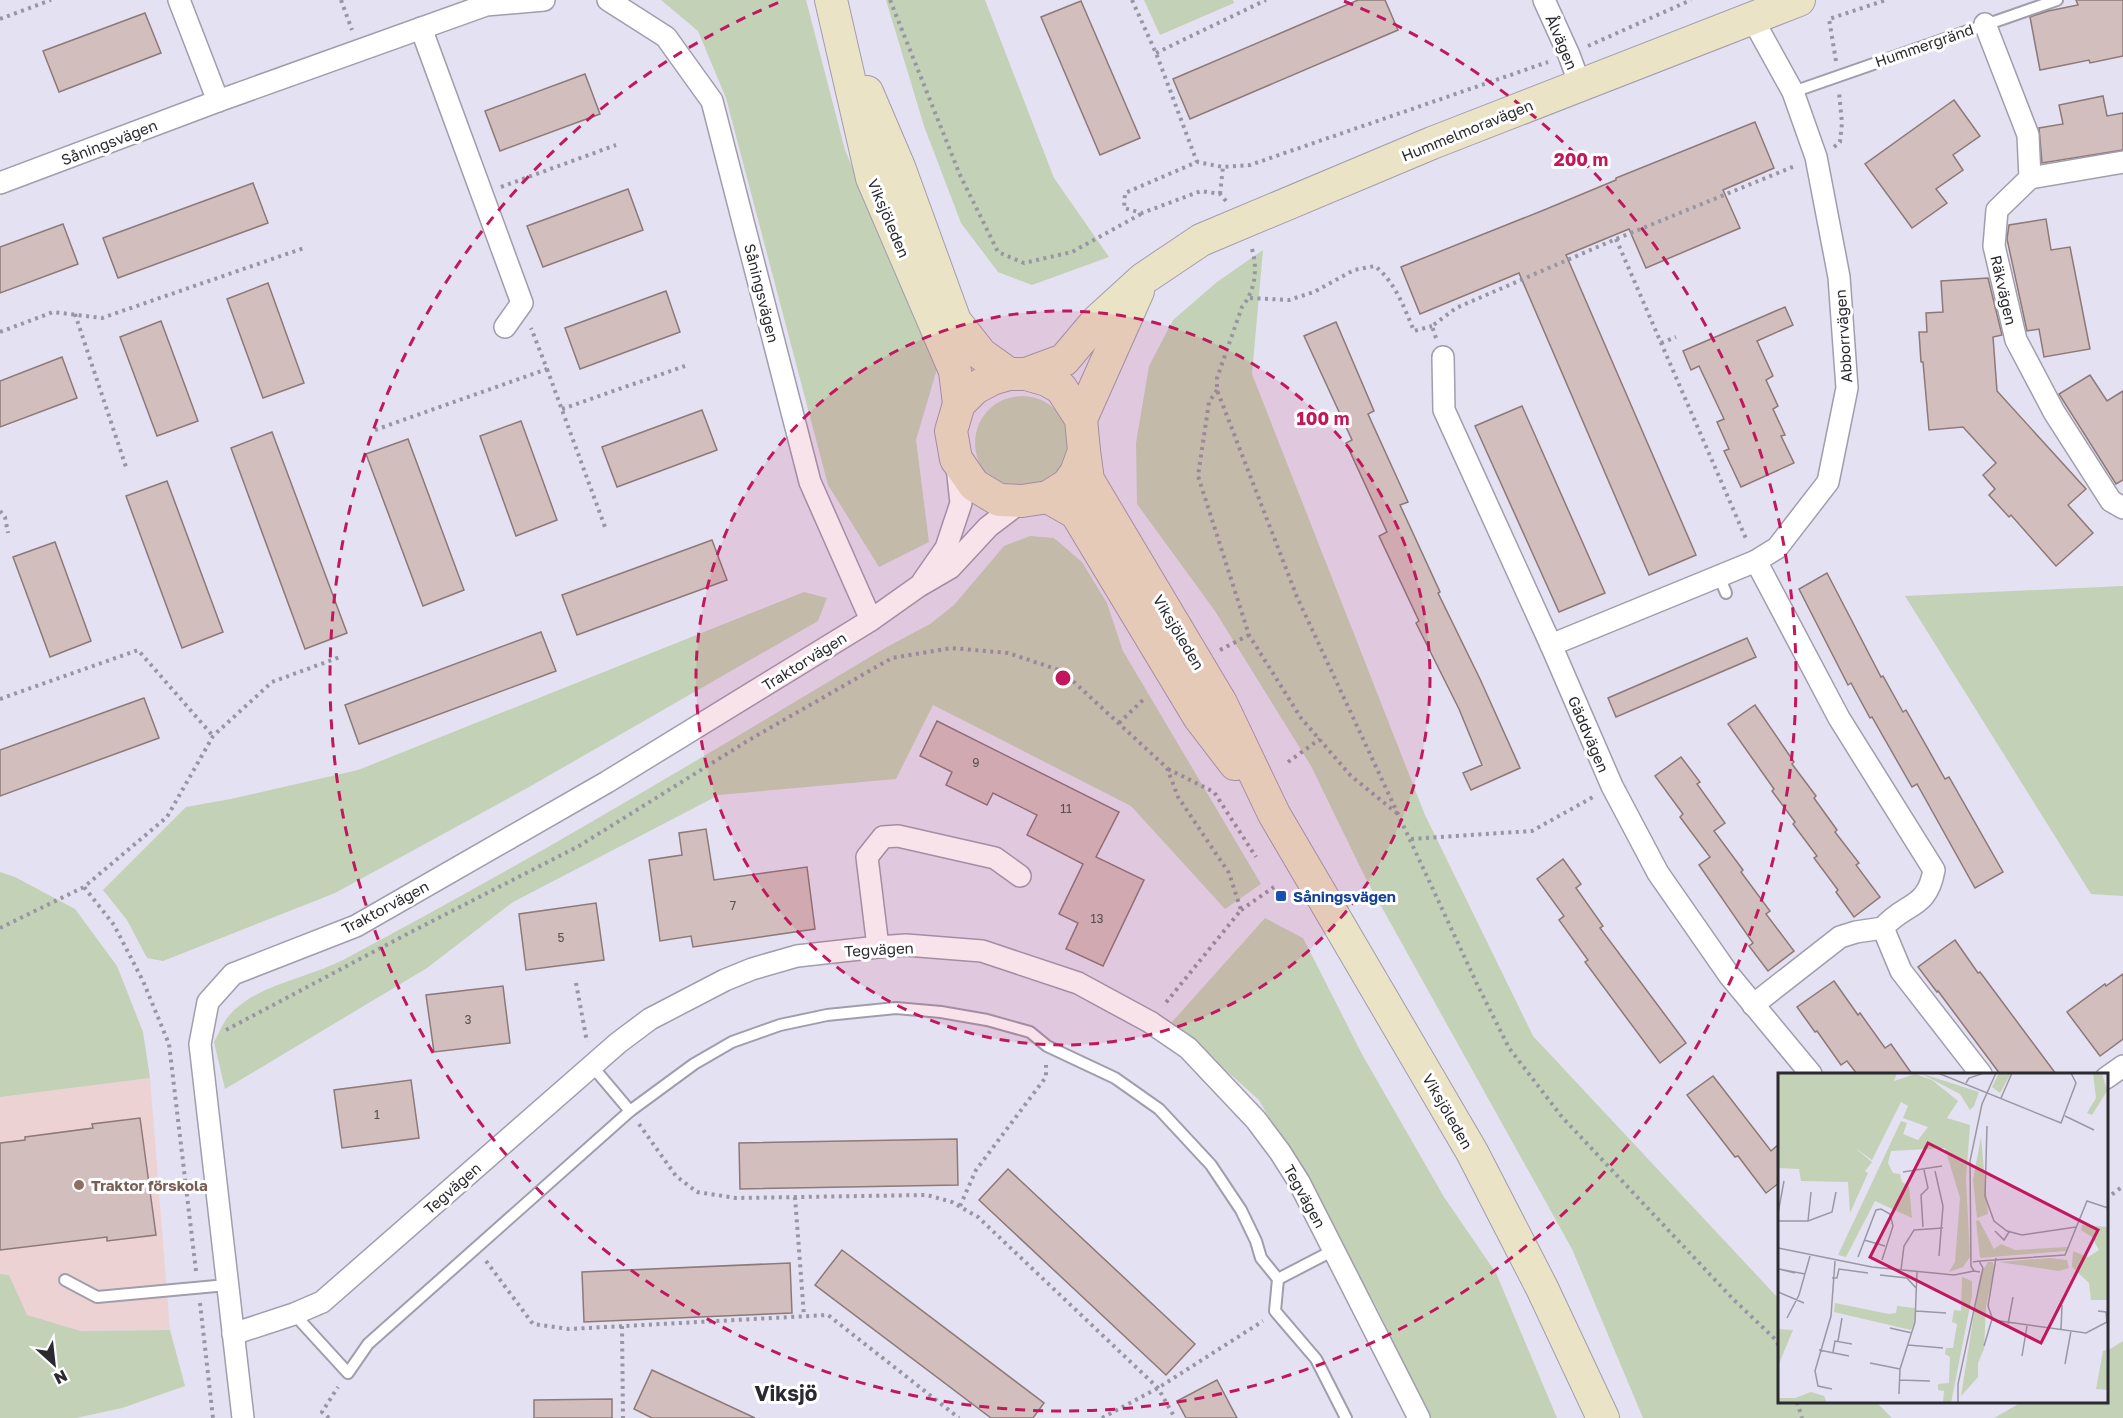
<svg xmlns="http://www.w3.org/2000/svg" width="2123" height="1418" font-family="'Golos Text',sans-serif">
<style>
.education{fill:#edd2d3}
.green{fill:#c3d1b6}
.building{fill:#d2bebd;stroke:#8c7978;stroke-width:1.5}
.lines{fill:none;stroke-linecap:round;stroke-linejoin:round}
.lane-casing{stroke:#a19dad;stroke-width:14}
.street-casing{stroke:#a19dad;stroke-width:24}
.secondary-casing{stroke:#a19dad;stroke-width:34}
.path{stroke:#9896a3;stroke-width:4;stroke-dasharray:3 4.5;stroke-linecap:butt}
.lane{stroke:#fff;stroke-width:10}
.street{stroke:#fff;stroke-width:21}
.secondary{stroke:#ebe3c5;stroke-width:32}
.ring{fill:none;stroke:#c2185b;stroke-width:3;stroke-dasharray:10 8}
.transit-dot{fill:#1a4fb4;stroke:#fff;stroke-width:2}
.education-dot{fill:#8d6e63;stroke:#fff;stroke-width:2}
.labels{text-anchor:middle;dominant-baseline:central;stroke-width:6;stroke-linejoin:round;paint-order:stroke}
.number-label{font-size:12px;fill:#554f53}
.street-label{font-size:15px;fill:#2b2a30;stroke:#fff}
.transit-label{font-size:15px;font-weight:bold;fill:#164399;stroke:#fff;text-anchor:start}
.education-label{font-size:15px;font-weight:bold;fill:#785e54;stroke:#fff;text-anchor:start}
.district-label{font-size:21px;font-weight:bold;fill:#2b2834;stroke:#fff}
.inset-road{fill:none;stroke:#9a98a4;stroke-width:1.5}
.view{fill:#c2185b;fill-opacity:0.15;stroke:#c2185b;stroke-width:3}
.inset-edge{fill:none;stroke:#2b2a30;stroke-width:3}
.centre{fill:#c2185b;stroke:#fff;stroke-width:3}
.ring-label{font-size:18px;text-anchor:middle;font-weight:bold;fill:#c2185b;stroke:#fff;stroke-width:6;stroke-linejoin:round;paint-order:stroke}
</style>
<rect width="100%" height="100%" fill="#e4e1f2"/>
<!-- education -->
<path class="education" d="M150 1078 170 1330 81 1331 26 1315 9 1275 0 1274V1097Z"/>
<!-- green -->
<g class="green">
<path d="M661 0H806L845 150 937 369 916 440 929 542 879 567 828 485 726 98 698 31Z"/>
<path d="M886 0H985L1054 178 1109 257 1032 285 998 272 961 223 924 126Z"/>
<path d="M1144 0H1233L1234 3 1160 35Z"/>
<path d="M1263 250 1252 374 1425 815 1533 1036 1779 1299 1780 1402H1876L1892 1418H1643L1572 1249 1366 879 1311 766 1215 611 1137 504 1136 443 1149 366 1173 320 1217 282Z"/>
<circle cx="1022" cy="443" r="47"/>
<path d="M1030 536 1054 538 1082 562 1107 603 1123 651 1261 884 1225 909 1131 806 933 705 896 779 719 795 513 902 427 968 225 1089 214 1042C218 1035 222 1025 227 1018 253 985 306 979 343 960 527 863 706 755 885 648L930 624 954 605 1004 546Z"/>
<path d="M2123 586V896L2091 894 1905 596Z"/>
<path d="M804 592 827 598 818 621 529 787 335 893 163 961 147 958 127 920 103 890 186 807 231 799 358 770Z"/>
<path d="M0 872 15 877 75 909 117 966 143 1032 150 1078 0 1097Z"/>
<path d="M1265 918 1303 938 1363 1056 1444 1197 1496 1273 1557 1418H1430L1376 1306 1259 1100 1172 1022Z"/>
<path d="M0 1274 9 1275 27 1315 81 1331 170 1330 185 1386 122 1408 76 1418H0Z"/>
<path d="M2123 1341V1418H1994L2022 1402H2106L2107 1351Z"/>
</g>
<!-- building -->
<g class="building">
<path d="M1358 0H1385L1398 30 1190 119 1173 79Z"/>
<path d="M2076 0H2123V56L2090 63 2089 60 2040 70 2030 17 2048 11 2078 5Z"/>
<path d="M1081 1 1140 138 1100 155 1041 17Z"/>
<path d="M145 13 161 53 59 92 43 51Z"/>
<path d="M585 74 600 114 500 151 485 111Z"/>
<path d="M2103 96 2107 116 2123 113V150L2042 163 2039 128 2063 124 2059 105Z"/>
<path d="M1954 100 1980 136 1953 155 1963 170 1936 189 1947 203 1912 228 1865 164Z"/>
<path d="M1755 122 1774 168 1723 190 1740 228 1646 268 1629 229 1566 255 1696 555 1649 575 1519 273 1420 314 1401 267 1544 210 1616 180V178Z"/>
<path d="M253 183 268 223 118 278 103 238Z"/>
<path d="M628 189 643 230 543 267 527 226Z"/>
<path d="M2046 219 2051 250 2070 247 2090 349 2044 357 2039 329 2027 331 2007 239 2009 225Z"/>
<path d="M63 224 78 264 0 293V247Z"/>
<path d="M1988 278 2002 335 1993 337 1997 391 2086 489 2068 505 2093 533 2056 566 2011 515 2009 517 1989 495 1995 489 1983 475 1996 463 1963 427 1929 430 1923 362H1921L1919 332H1927L1926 313 1943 312 1941 281Z"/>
<path d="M268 283 304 383 263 398 227 299Z"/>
<path d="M666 291 680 332 580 369 565 328Z"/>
<path d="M1785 307 1793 325 1757 341 1773 376 1766 380 1778 406 1773 409 1785 435 1781 436 1794 463 1741 487 1724 451 1729 449 1717 422 1724 419 1699 366 1691 370 1683 351Z"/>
<path d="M161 321 198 421 157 436 120 337Z"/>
<path d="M1336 322 1374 411 1368 414 1408 502 1400 505 1440 592 1438 593 1480 679 1520 768 1471 790 1463 773 1482 765 1459 709 1416 623 1419 621 1379 536 1387 532 1346 443 1352 440 1304 336Z"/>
<path d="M62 357 77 398 0 427V381Z"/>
<path d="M2090 375 2107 401 2123 391V480L2116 484 2059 394Z"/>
<path d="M1522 406 1605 593 1559 612 1475 426Z"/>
<path d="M702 410 717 450 617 487 602 447Z"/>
<path d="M521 421 557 520 516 536 480 436Z"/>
<path d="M272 432 347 633 305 649 231 448Z"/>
<path d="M408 439 464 590 423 606 366 454Z"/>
<path d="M167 481 223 632 182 648 126 496Z"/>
<path d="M712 540 727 580 577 635 562 595Z"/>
<path d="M55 542 91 641 50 657 13 557Z"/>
<path d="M1827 573 1881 677 1883 676 1903 712 1906 710 1945 779 1949 777 2003 872 1975 888 1917 784 1912 787 1872 717 1870 718 1851 683 1848 685 1799 589Z"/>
<path d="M541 632 556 671 359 744 345 705Z"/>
<path d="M1747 638 1756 657 1616 717 1608 698Z"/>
<path d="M144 698 159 738 0 796V750Z"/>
<path d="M1755 705 1794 762 1792 764 1816 796 1814 798 1837 830 1835 832 1859 863 1856 865 1880 897 1854 917 1836 892 1838 890 1814 858 1817 856 1793 824 1795 822 1772 791 1774 789 1728 724Z"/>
<path d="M937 721 1119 812 1096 857 1144 880 1103 966 1066 949 1078 923 1059 914 1083 864 1027 835 1037 815 993 793 987 805 946 785 952 772 920 756Z"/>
<path d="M1681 757 1700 782 1697 784 1725 823 1714 831 1743 870 1741 872 1770 911 1766 914 1794 951 1768 971 1749 946 1753 943 1699 865 1710 857 1680 817 1683 814 1655 776Z"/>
<path d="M706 829 714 880 807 867 815 929 693 947 691 936 660 941 649 860 682 855 679 833Z"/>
<path d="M1563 859 1581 884 1576 888 1603 926 1600 928 1686 1043 1660 1063 1585 962 1588 960 1559 920 1564 916 1537 879Z"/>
<path d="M596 903 604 960 526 970 519 914Z"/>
<path d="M1955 940 1978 973 1980 972 2056 1074H2000L1938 991 1937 992 1918 967Z"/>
<path d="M2123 974V1039L2100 1056 2067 1012 2105 984 2106 986Z"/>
<path d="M1834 981 1858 1015 1860 1013 1885 1048 1891 1044 1912 1074H1857L1847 1061 1841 1065 1817 1031 1815 1032 1797 1007Z"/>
<path d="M503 986 510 1043 434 1052 426 995Z"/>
<path d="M1713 1076 1771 1151 1779 1144V1183L1766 1193 1738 1156 1735 1157 1687 1095Z"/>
<path d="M411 1080 419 1138 342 1148 334 1090Z"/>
<path d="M140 1118 156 1235 107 1241V1237L0 1250V1143L25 1140V1137L93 1128 92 1124Z"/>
<path d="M957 1139 958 1185 740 1189 739 1143Z"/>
<path d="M1008 1169 1195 1344 1166 1375 979 1200Z"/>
<path d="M842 1250 1044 1403 1033 1418H991L815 1285Z"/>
<path d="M790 1263 792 1313 584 1322 582 1272Z"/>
<path d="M652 1370 755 1418H652L634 1409Z"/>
<path d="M1217 1380 1237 1418H1186L1177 1401Z"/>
<path d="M612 1399V1418H534V1400Z"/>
</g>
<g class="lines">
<!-- lane casing -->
<g class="lane-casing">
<g id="lane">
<path d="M1793 92 2057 0"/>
<path d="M1719 576 1726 593"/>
<path d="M592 1066 630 1111"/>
<path d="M1278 1279 1334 1250"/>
<path d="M65 1280 97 1297 227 1285"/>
<path d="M294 1314 348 1373 368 1344 630 1111 694 1064 732 1042 780 1025 827 1015 896 1008 941 1012 987 1020 1030 1032 1047 1046 1115 1078 1159 1109 1211 1165 1241 1210 1256 1241 1261 1258 1278 1279 1275 1311 1316 1359 1346 1418"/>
</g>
</g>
<!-- street casing -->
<g class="street-casing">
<g id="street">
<path d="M179 0 218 101"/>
<path d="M608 0 666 37 712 101 810 482 871 620"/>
<path d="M1544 0 1569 55 1580 85"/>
<path d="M1985 24 2028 135 2030 178 1997 210 1994 246 2016 340 2054 412 2111 501 2123 508"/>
<path d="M421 28 522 303 505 327"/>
<path d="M2030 178 2123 162"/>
<path d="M0 183 218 101 486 5 544 0"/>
<path d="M1443 357 1444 410 1551 645 1612 786 1658 873 1729 975 1811 1074"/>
<path d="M1756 561 1839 718 1934 870C1927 910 1905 902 1883 928L1901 971 1981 1074"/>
<path d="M923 581 946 548 961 503 957 466"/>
<path d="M1551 645 1756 561 1777 548 1828 482 1847 388 1839 277 1816 157 1793 92 1752 18"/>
<path d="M878 947 867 857 883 837 898 836 995 858 1020 876"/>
<path d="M1753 1005 1840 937 1856 932 1883 928"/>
<path d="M2106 1078 2123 1066"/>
<path d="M233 1334 294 1314 322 1302 618 1043 650 1019 725 980 752 969 797 956 878 947 906 945 982 951 1078 983 1150 1022 1188 1048 1256 1120 1280 1152 1299 1182 1419 1418"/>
<path d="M243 1418 200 1044 208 1002 233 974 356 926 607 782 871 620 919 586 950 568 988 527 1022 501"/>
</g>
</g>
<!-- secondary casing -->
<g class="secondary-casing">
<g id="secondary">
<path d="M831 0 872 178 955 371 959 404"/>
<path d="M867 92 899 167 955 321 981 354 1009 374"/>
<path d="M1009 374H1026L1047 380 1061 388 1081 419 1084 451 1076 473 1067 485 1048 497 1022 501 999 500 974 485 956 459 951 431 959 404 975 388 992 379Z"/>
<path d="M1026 374 1064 360 1097 321 1143 279 1201 240 1432 143 1799 0"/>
<path d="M1081 419 1138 291"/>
<path d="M1084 451 1088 480 1221 703 1274 814 1472 1152 1542 1288 1603 1418"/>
<path d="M1048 497 1076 513 1199 717 1235 764"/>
</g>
</g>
<!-- path -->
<g class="path">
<path d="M341 0 352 30"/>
<path d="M890 0 960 175 998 252 1024 263 1072 252 1141 214"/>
<path d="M1132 0 1156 53 1197 162"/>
<path d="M0 19 51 0"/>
<path d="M1588 46 1691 0"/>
<path d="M1156 53 1266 0"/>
<path d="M1836 61 1829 19 1886 0"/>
<path d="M1834 147 1840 142 1842 123 1839 92"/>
<path d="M501 187 616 145"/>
<path d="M1220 194 1223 167"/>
<path d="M1226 201 1220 194 1201 191 1142 213 1124 208 1125 193 1197 162 1223 167 1250 165 1548 62"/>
<path d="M1616 239 1747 541"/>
<path d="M1252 249C1258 269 1255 291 1242 307L1217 378V390L1297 597 1477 984 1509 1048 1562 1117 1733 1299 1775 1339 1780 1348"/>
<path d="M1250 298 1289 300 1314 292 1354 270 1375 266C1395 282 1404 307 1414 331L1432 326"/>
<path d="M75 314 126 467"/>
<path d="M0 332 53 312 102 318 304 248"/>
<path d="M1436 338 1432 326 1456 308 1616 239 1795 166"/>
<path d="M1661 343 1676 337"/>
<path d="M547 369 605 527"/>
<path d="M1217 390 1209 402 1198 476 1249 635 1301 718 1351 776 1398 814"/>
<path d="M562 409 685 366"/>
<path d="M375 430 547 369 531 328"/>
<path d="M0 511 5 517 8 533"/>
<path d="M1220 650 1249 635"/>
<path d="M0 699 138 650 213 736"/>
<path d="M1119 723 1145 698"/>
<path d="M1288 762 1320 739"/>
<path d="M1168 769 1214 792 1256 857"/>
<path d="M1411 839 1532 831 1593 797"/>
<path d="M1241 910 1274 887"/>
<path d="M0 928 84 887"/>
<path d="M576 983 587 1042"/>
<path d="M226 1030 409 933 579 846 749 740 892 658 951 648 1008 653 1062 671 1167 768 1178 797 1229 873 1241 910 1164 1005"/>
<path d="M639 1124 676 1176 697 1192 736 1198 927 1195 952 1202 978 1217 1158 1388 1175 1418"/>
<path d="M795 1197 804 1316"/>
<path d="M2106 1199 2123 1186"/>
<path d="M960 1206 976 1170 1046 1077V1065"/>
<path d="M486 1261 533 1324 569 1329 828 1315 959 1418"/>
<path d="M196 1271 169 1044 143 981 114 925 84 887 167 817 213 736 272 682 340 657"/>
<path d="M200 1303 213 1418"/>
<path d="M622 1326 623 1418"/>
<path d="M1797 1402 1802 1418"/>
<path d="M329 1418 322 1412 338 1387"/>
<path d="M1102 1418 1158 1388 1263 1321"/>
</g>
<!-- lane -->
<use href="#lane" class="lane"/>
<!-- street -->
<use href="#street" class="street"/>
<!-- secondary -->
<use href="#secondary" class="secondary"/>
</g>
<!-- distance rings -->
<circle cx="1063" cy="678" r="367" fill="#c2185b" fill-opacity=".12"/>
<g class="ring">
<circle cx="1063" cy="678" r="367"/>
<path d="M1344 1A733 733 0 1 1 782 1"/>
</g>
<!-- markers -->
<rect class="transit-dot" x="1275" y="890" width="12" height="12" rx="3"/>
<circle class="education-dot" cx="79" cy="1185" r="6"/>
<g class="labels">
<!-- number labels -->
<g class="number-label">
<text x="976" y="762">9</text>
<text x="1066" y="808">11</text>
<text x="733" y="905">7</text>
<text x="1097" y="918">13</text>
<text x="561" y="937">5</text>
<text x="468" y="1019">3</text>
<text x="377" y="1114">1</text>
</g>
<!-- street labels -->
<g class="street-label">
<text transform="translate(1562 42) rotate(67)">Ålvägen</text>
<text transform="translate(1924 45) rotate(-19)">Hummergränd</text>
<text transform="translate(1467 130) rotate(-22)">Hummelmoravägen</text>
<text transform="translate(109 142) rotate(-21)">Såningsvägen</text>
<text transform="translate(889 218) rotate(67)">Viksjöleden</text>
<text transform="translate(2004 290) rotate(77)">Räkvägen</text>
<text transform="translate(762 293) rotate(76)">Såningsvägen</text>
<text transform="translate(1843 336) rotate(-94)">Abborrvägen</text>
<text transform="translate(1179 632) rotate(59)">Viksjöleden</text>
<text transform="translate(804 661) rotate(-32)">Traktorvägen</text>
<text transform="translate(1589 734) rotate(67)">Gäddvägen</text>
<text transform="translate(385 907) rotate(-28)">Traktorvägen</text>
<text transform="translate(879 949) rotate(-3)">Tegvägen</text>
<text transform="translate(1448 1111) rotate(60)">Viksjöleden</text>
<text transform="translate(452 1188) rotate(-41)">Tegvägen</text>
<text transform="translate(1305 1196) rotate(61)">Tegvägen</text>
</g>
<!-- transit labels -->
<g class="transit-label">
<text x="1293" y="896">Såningsvägen</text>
</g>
<!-- education labels -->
<g class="education-label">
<text x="91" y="1185">Traktor förskola</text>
</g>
<!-- district labels -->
<g class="district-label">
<text x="786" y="1393">Viksjö</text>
</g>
</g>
<!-- overview -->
<g transform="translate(1778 1073)">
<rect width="330" height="330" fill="#e4e1f2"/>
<path d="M0 0H119L116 8 137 1 154 7 180 28 169 45 192 52 188 106 192 184 185 194 171 199 177 189 182 125 167 75 113 78 110 90 115 100 122 101 124 109 131 113 134 145 97 128 68 184 60 182 123 48 129 50 125 61 140 67 150 54 125 45 130 33 123 29 94 87 76 74 94 89 87 98 90 100 72 140 70 109 23 108 21 96 0 95ZM142 0 201 19 196 33 192 37 182 21ZM221 0H233L222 20 214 14ZM315 0H324L329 18 314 42 309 40 318 25ZM203 64 210 141 199 145 195 107ZM201 147 216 176 223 171 237 177 289 174 288 178 202 185 198 148ZM304 152 330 154V227H313L311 210 294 194 295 178 310 184 321 177 314 164 303 157ZM272 185 289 187 291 195 281 198 221 189ZM210 189H215L216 198 208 233 206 276 200 290V304L183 323 202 202ZM184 204 194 208V223L173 330H165L166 318 160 317V311L171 310 172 284 167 281 168 275H175L179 251 174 249 176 237 183 238ZM57 230 111 241 118 240 119 233 137 235V249L133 257 56 239ZM0 256 15 257 0 293ZM328 277 330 317 318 316 325 278ZM33 319 46 323 49 330H0V325H17Z" fill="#c3d1b6"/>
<path class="inset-road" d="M160 0 283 50 298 10 293 0M188 10 191 5 206 0M223 25 234 0M287 43 316 57M209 53 207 123 216 148 229 158 244 162 298 154M157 98 165 133 161 183M125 99 164 93M0 140 6 108M0 148H30L54 139 58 119M30 148 33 119M145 154 143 122 150 115 146 97M217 158 226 167 231 159M86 167 107 173M0 175 94 194 176 202 196 198M80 184 98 137 103 136 112 141 115 153 104 187M218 185 210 233 215 247 308 260 329 249 328 239 320 238M202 188 287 182 309 128 330 135M123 197 126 173 136 157 165 155M202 199 196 198 193 193 192 88 204 31 218 0M17 200 1 196 27 201M102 202 129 205 138 215M54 205H59L61 196 90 200M0 219 26 230M138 238 168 240M9 245 21 222 32 183M230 251 235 224M112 255 134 260M283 257 284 232M60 268 64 245M130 272 165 275M206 273 214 246M41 277 71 283M55 279 57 268 74 271M244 283 249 253M92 290 122 296M287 291 293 258M121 307 152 308M54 316 40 313 37 298 53 243 57 188M121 321 122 296 137 249 139 199M180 330V311L205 195 201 188 195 189"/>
<path class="view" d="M150 70 320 157 263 270 92 184Z"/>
<rect width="330" height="330" class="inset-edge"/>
</g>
<circle cx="1063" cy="678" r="9" class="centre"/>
<g class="ring-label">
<text x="1581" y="166">200 m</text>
<text x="1323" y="425">100 m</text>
</g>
<!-- north arrow -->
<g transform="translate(54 1364) rotate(153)" stroke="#ffffff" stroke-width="4.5" paint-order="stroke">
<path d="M0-4.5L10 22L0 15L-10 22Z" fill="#2b2a30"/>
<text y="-9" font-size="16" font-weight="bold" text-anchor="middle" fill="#2b2a30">N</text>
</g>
</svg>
